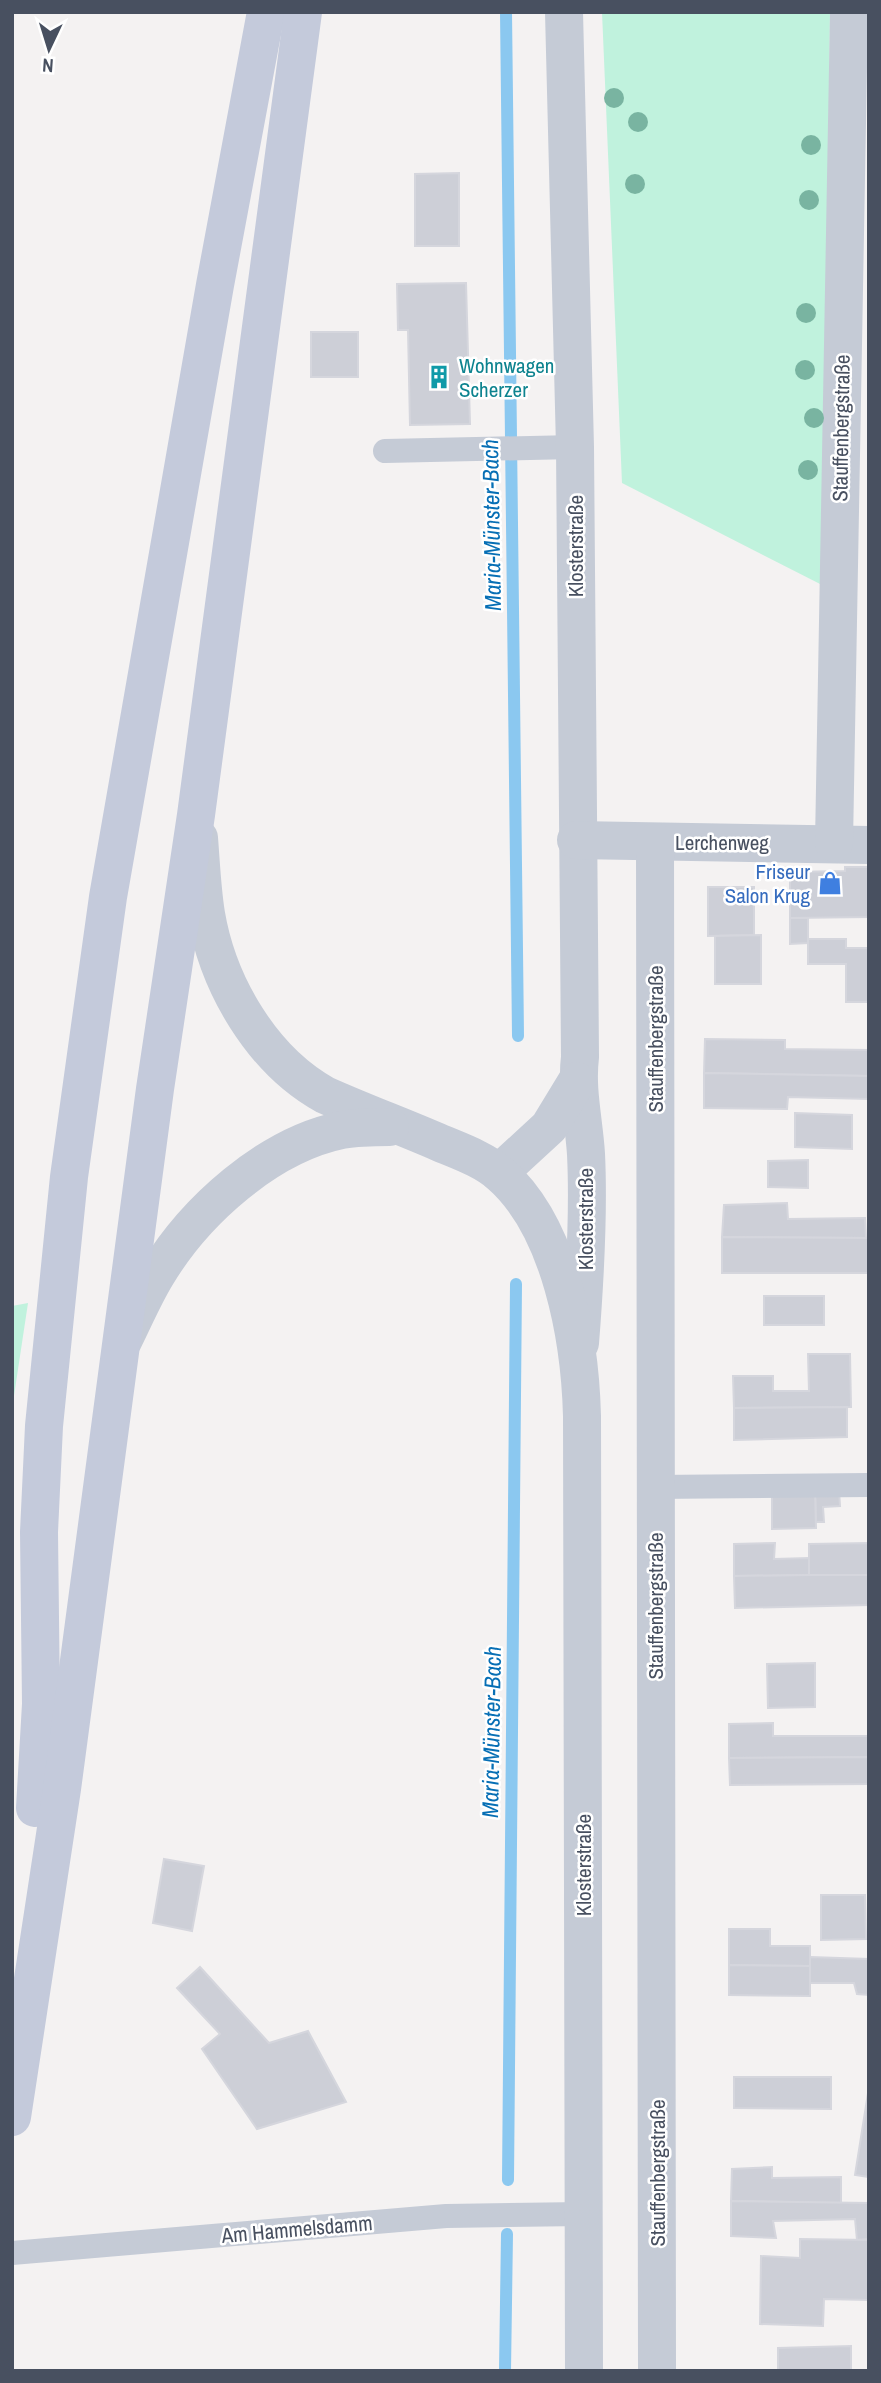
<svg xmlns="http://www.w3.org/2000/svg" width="881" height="2383" font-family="'Archivo Narrow',sans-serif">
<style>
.green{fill:#c0f2dd}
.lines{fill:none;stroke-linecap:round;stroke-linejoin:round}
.stream{stroke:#8bc8f0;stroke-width:12}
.building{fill:#cdcfd7;stroke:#d5d6dd;stroke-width:2}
.service{stroke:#c5cbd6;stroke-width:24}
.minor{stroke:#c5cbd6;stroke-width:38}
.tertiary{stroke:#c5cbd6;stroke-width:38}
.secondary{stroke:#c4cadb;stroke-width:38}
.tree{fill:#79b4a1}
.labels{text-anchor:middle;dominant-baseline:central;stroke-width:5;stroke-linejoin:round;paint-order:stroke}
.culture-label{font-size:21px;fill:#0d838f;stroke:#fff;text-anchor:start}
.street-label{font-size:21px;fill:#485060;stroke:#fff}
.shop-label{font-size:21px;fill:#366cbe;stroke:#fff;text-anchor:end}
.water-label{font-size:23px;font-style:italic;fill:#076fb5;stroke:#fff}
</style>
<rect width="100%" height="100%" fill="#f4f2f2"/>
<!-- green -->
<g class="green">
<path d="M602 12H830L824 586 622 483Z"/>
<path d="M28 1303 12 1409V1306Z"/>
</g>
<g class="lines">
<!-- stream -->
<g class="stream">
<path d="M506 12 518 1036"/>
<path d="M508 2180 516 1284"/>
<path d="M505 2371 507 2234"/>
</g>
</g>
<!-- building -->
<g class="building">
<path d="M459 173V246H415V174Z"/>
<path d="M466 283 470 424 410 425 408 330H398L397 284Z"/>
<rect x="311" y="332" width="47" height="45"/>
<path d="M845 867H869V917L790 918V872L845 871Z"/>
<path d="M708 887H754V935L708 936Z"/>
<path d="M790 918H808V943L790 944Z"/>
<path d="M761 935V984H715V936Z"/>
<path d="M808 939H846V948H869V1002H846V964H808Z"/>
<path d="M705 1039 785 1040V1049L869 1050V1076L704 1073Z"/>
<path d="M704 1073 869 1076V1099L788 1097 787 1109 704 1108Z"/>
<path d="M795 1113 852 1115V1149L795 1147Z"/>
<path d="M808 1160V1188L768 1187V1161Z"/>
<path d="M787 1203 788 1219 865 1218 866 1238 722 1237 724 1205Z"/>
<path d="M722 1237 869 1238V1273H722Z"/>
<rect x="764" y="1296" width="60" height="29"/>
<path d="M808 1354H850L851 1407 734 1408 733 1376H773V1391H809Z"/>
<path d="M847 1407V1437L734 1440V1408Z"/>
<path d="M815 1490H839L840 1506 823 1507 824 1522H816Z"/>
<path d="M815 1490 816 1528 772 1529V1491Z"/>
<path d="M775 1543 774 1559 809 1558V1575L734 1576V1544Z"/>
<path d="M869 1543V1575H809V1544Z"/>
<path d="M809 1575H869V1605L735 1608 734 1576Z"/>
<path d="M815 1663V1707L768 1708 767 1664Z"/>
<path d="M773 1723V1736H869V1757L729 1758V1724Z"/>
<path d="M869 1757V1784L730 1785 729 1758Z"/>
<path d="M164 1859 204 1866 192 1931 153 1923Z"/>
<path d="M821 1895H865L866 1939 821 1940Z"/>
<path d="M729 1929H770V1946H810V1966L729 1965Z"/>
<path d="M810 1957 869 1959V1995L857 1994 854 1983H810Z"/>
<path d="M729 1965 810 1966V1996L729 1995Z"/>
<path d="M200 1967 269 2043 308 2031 346 2102 257 2129 202 2049 220 2034 177 1988Z"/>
<path d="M734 2077H831V2109L734 2108Z"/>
<path d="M868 2093 869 2094V2177L855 2175Z"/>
<path d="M772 2167V2178L841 2177V2203L731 2201 732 2169Z"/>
<path d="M731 2201 869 2203V2239L857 2240 855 2219 773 2221 776 2238 731 2236Z"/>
<path d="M800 2239 869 2240V2300L824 2299 823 2326 760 2324 761 2256 800 2258Z"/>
<path d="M851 2346V2371H778V2348Z"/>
</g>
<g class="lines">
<!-- service -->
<g class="service">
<path d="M385 451 575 447"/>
<path d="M654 1487 869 1485"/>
<path d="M12 2253 446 2216 583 2214"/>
</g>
<!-- minor -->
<g class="minor">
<path d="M564 12 575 447 580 1057C576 1090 584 1121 586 1154 589 1216 585 1280 580 1343"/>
<path d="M576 840 869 845"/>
<path d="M655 842 657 2371"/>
<path d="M834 843 849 12"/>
<path d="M499 1173 549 1127 577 1081"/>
</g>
<!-- tertiary -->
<g class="tertiary">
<path d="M199 838C201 863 202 889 206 914 218 985 262 1060 325 1095 363 1112 401 1126 438 1142 459 1151 483 1159 500 1174 561 1227 580 1339 582 1416L584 2371"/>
<path d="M123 1341C134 1319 144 1295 157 1274 195 1211 268 1145 342 1130 358 1127 374 1127 390 1127"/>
</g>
<!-- secondary -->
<g class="secondary">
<path d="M35 1808 41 1704 39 1532 44 1426 69 1177 108 897 215 285 266 12"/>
<path d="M12 2117 62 1789 155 1089 196 815 303 12"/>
</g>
</g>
<!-- trees -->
<g class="tree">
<circle cx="614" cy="98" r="10"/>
<circle cx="638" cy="122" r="10"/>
<circle cx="811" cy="145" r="10"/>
<circle cx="635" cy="184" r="10"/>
<circle cx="809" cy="200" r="10"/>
<circle cx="806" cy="313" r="10"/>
<circle cx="805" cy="370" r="10"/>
<circle cx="814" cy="418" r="10"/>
<circle cx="808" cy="470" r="10"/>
</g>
<!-- icons -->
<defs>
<g id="building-bare" transform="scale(1.89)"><path d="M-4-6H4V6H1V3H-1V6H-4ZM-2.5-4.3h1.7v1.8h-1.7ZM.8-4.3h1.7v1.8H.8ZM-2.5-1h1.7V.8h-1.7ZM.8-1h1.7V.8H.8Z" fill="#0f9aa8" stroke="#fff" stroke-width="2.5" paint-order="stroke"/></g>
<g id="shop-bare" transform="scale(1.89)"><path d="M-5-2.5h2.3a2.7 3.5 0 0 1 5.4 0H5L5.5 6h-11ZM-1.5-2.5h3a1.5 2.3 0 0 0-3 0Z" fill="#3f7fe0" stroke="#fff" stroke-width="2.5" paint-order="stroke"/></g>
</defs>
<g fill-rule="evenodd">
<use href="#building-bare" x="439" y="377"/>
<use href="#shop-bare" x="830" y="883"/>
</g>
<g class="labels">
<!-- culture labels -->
<g class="culture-label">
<text x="459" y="365">Wohnwagen<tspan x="459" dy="24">Scherzer</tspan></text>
</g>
<!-- street labels -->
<g class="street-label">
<text transform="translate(841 428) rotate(-89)">Stauffenbergstraße</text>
<text transform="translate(575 546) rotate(-90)">Klosterstraße</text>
<text x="722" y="842">Lerchenweg</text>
<text transform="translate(655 1039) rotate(-90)">Stauffenbergstraße</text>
<text transform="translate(585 1219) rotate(-90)">Klosterstraße</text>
<text transform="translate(655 1606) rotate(-90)">Stauffenbergstraße</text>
<text transform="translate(583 1865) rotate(-90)">Klosterstraße</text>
<text transform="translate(657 2173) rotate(-90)">Stauffenbergstraße</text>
<text transform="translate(297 2229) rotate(-5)">Am Hammelsdamm</text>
</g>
<!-- shop labels -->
<g class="shop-label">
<text x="810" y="871">Friseur<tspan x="810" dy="24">Salon Krug</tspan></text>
</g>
<!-- water labels -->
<g class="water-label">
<text transform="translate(491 525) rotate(-91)">Maria-Münster-Bach</text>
<text transform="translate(491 1732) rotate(-89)">Maria-Münster-Bach</text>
</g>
</g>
<!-- border -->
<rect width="881" height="2383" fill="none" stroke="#485060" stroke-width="28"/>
<!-- north arrow -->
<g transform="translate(49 49) rotate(184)" stroke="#ffffff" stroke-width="5" paint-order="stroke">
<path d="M0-5L12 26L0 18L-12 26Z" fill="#485060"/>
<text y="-10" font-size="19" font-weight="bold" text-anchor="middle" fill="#485060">N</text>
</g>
</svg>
